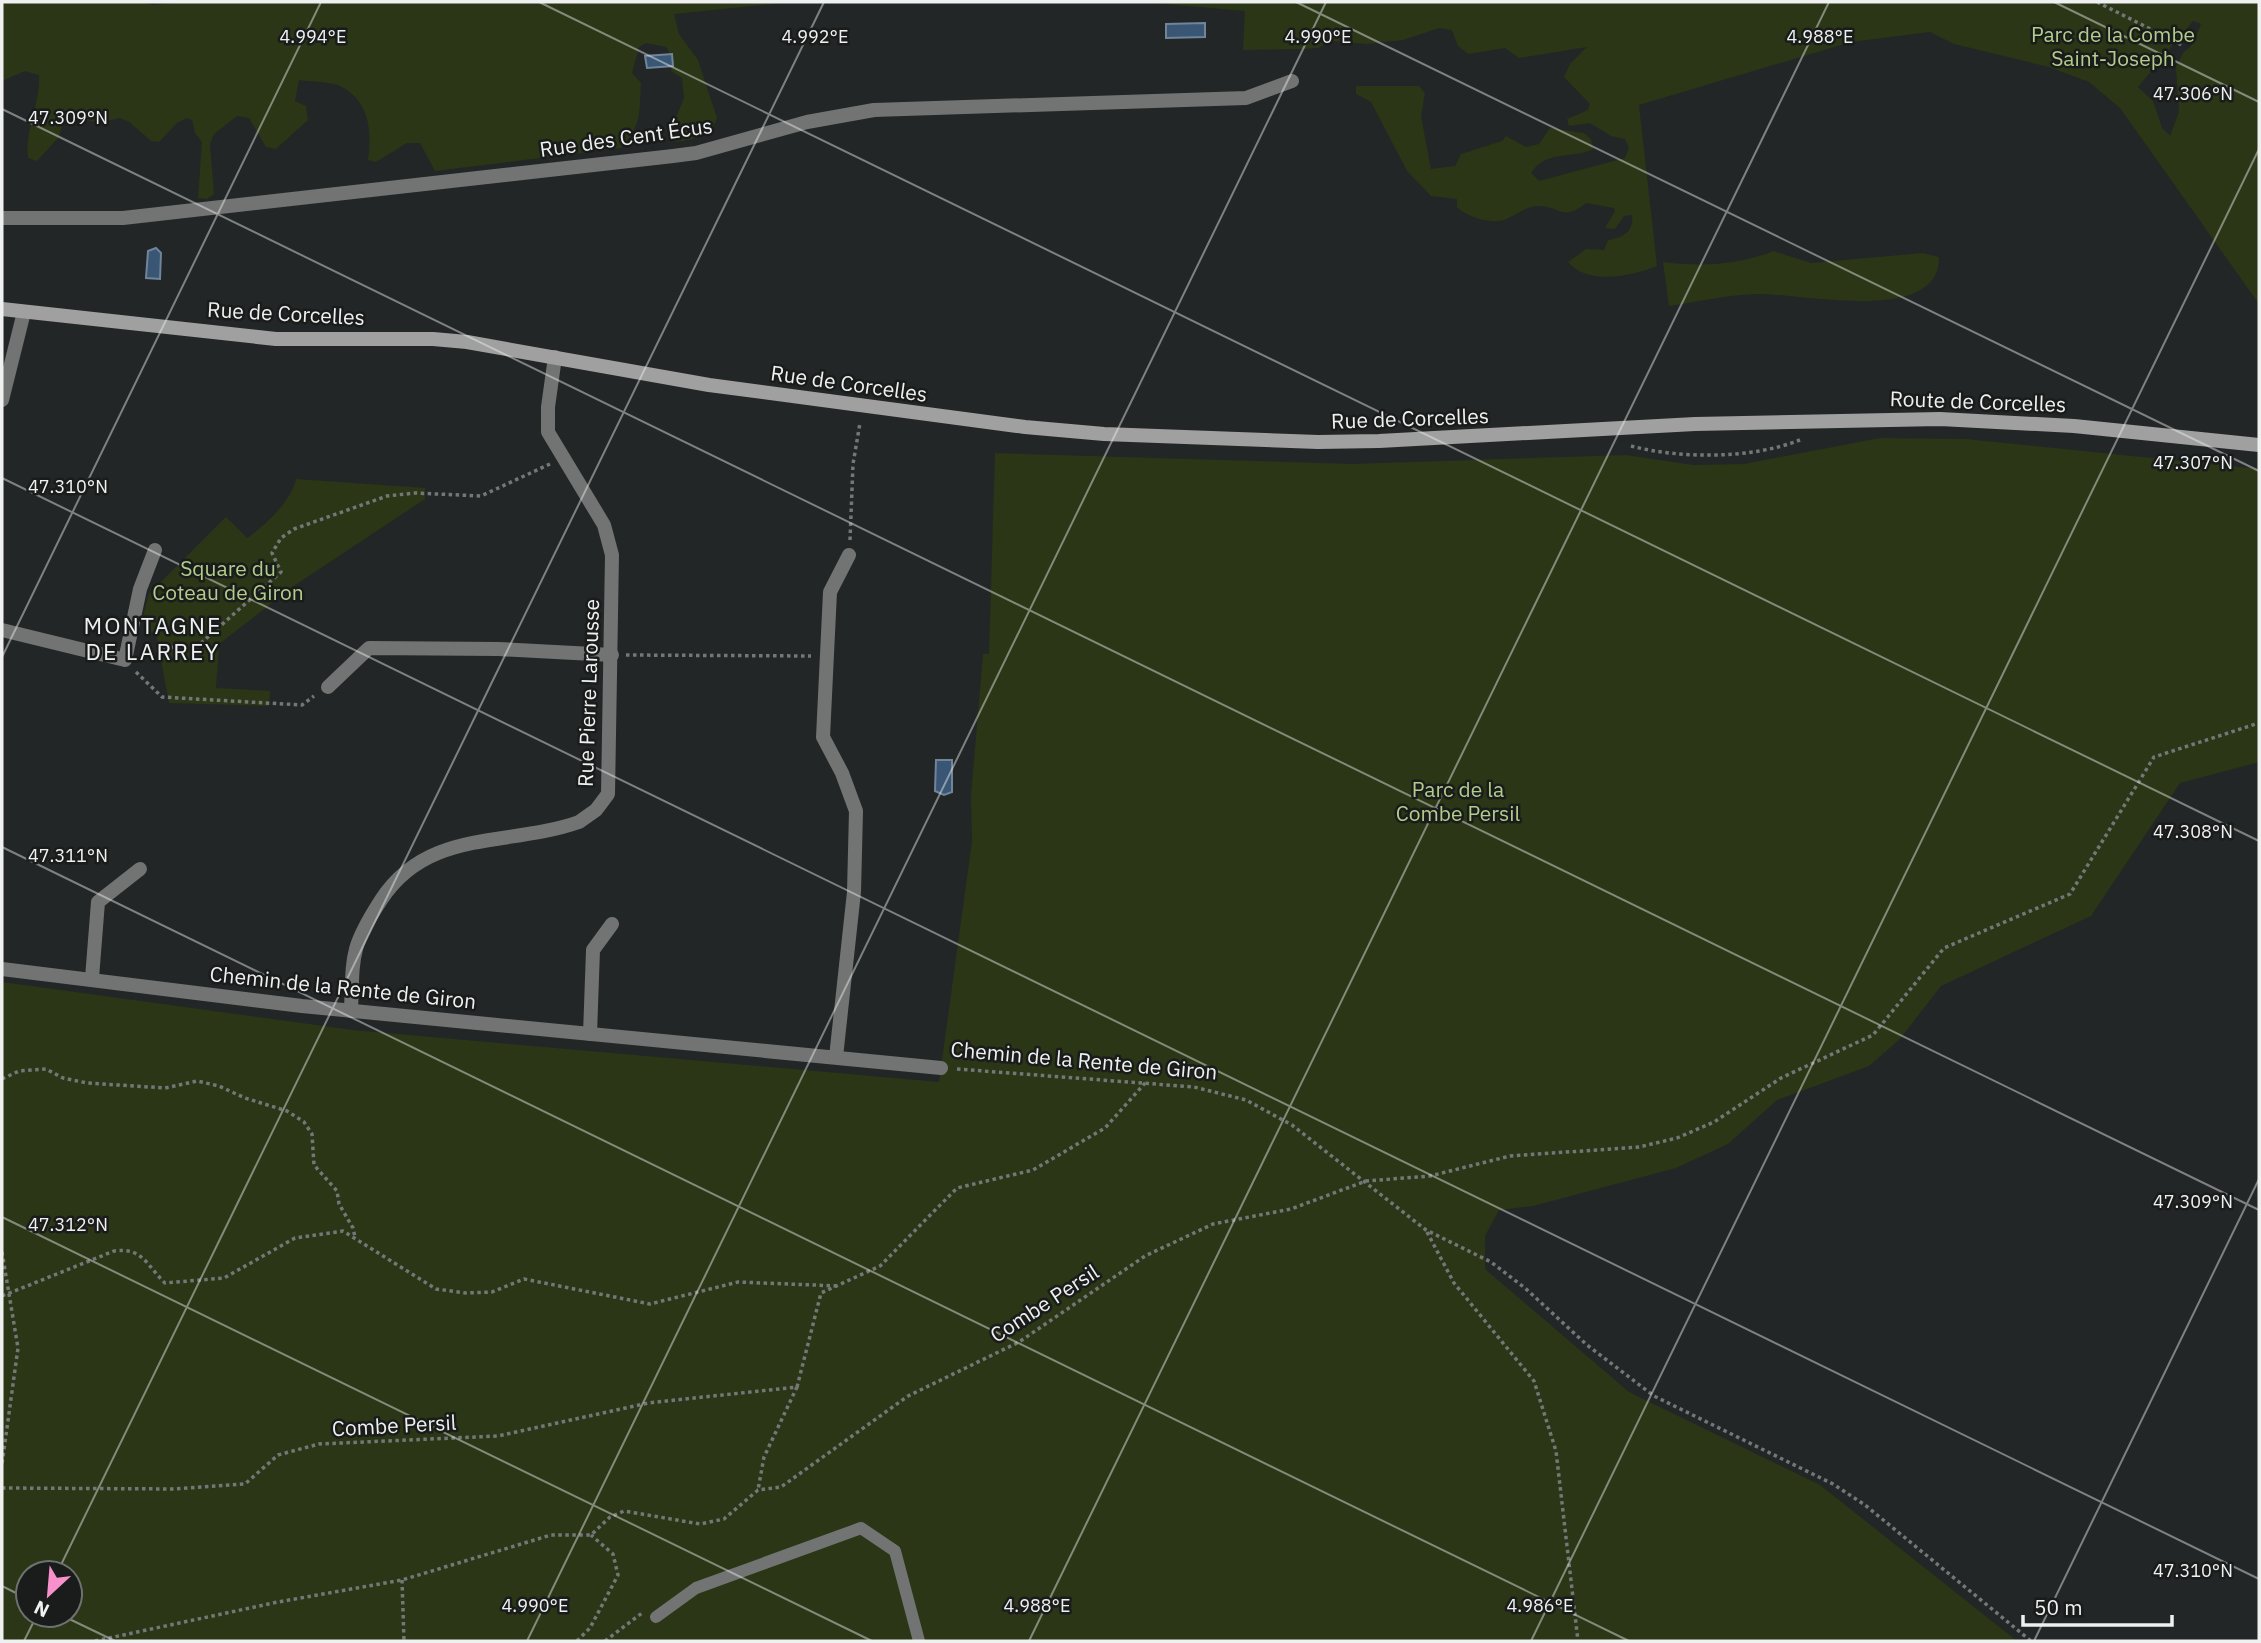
<svg xmlns="http://www.w3.org/2000/svg" width="2261" height="1643" font-family="'IBM Plex Sans',sans-serif">
<style>
.green{fill:#2a3616;fill-rule:evenodd}
.water{fill:#395675;stroke:#70849a;stroke-width:2}
.lines{fill:none;stroke-linecap:round;stroke-linejoin:round}
.path{stroke:#747777;stroke-width:3.5;stroke-dasharray:3.5 3.5;stroke-linecap:butt}
.lane{stroke:#727473;stroke-width:12}
.street{stroke:#727473;stroke-width:14}
.secondary{stroke:#9fa09f;stroke-width:14}
.ticks{fill:none;stroke:#eff1f1;stroke-width:2;stroke-opacity:0.45}
.labels{text-anchor:middle;dominant-baseline:central;stroke-width:5;stroke-linejoin:round;paint-order:stroke}
.park-label{font-size:21px;fill:#b2cd8b;stroke:#1a1c1c}
.street-label{font-size:21px;fill:#eff1f1;stroke:#1a1c1c}
.neighbourhood-label{font-size:23px;letter-spacing:2px;fill:#eff1f1;stroke:#1a1c1c}
.ticks-label{font-size:18px;text-anchor:middle;fill:#eff1f1;stroke:#1a1c1c;stroke-width:5;stroke-linejoin:round;paint-order:stroke}
</style>
<rect width="100%" height="100%" fill="#232626"/>
<!-- green -->
<g class="green">
<path d="M2 2H141L153 5 180 2H792L674 14 679 34 698 60 717 118C711 137 692 140 675 142L668 137 684 98 682 78 671 71 673 59 666 47 646 43 639 47 632 73 641 83C639 114 642 124 621 148L435 171 420 143H407L376 162 368 160C372 133 370 102 342 87 332 81 311 82 299 80L295 101 306 106 308 120 276 149 266 147 249 118 237 116 214 134 210 144 214 194 207 199 198 198 202 142 195 133 192 120 187 118 177 123 159 142 151 141 128 121 119 118 98 123 65 114 59 137 37 161 28 158C24 131 41 103 39 75L25 71 2 81Z"/>
<path d="M1142 2H2259V304L2120 108 2089 82 2049 67 1954 44 1930 32 1851 42 1639 105 1657 266C1632 276 1588 286 1568 262L1586 249 1604 250 1608 240C1623 238 1634 231 1632 215L1624 216 1615 229 1605 228 1615 211 1614 208 1586 203C1563 221 1563 208 1540 206 1526 205 1516 216 1504 220 1489 224 1467 217 1457 207V199L1431 196 1407 171 1371 102 1356 94V86H1419L1425 93 1421 116 1431 169 1455 166 1461 154 1502 141 1506 136 1526 147 1539 144 1550 128 1584 133 1591 139 1593 149C1571 160 1547 149 1531 173L1539 181 1625 158 1629 148 1625 139 1611 136 1590 123 1569 126 1567 119 1588 110 1590 104 1564 77 1570 64 1587 47 1519 58 1505 48 1468 54 1458 46 1452 30 1439 28 1403 40 1367 44 1332 41 1318 48 1302 49 1243 50 1245 11ZM2193 21 2201 24 2193 44 2183 53 2176 67 2179 112 2170 136 2162 128 2153 101 2138 87Z"/>
<path d="M1773 251 1811 263 1923 253 1939 257C1940 327 1796 292 1754 294 1726 295 1697 302 1669 306L1663 262C1697 267 1741 265 1773 251Z"/>
<path d="M1880 438 1966 439 2259 469V762L2180 783 2091 916 1941 986 1900 1039 1869 1066 1777 1100 1728 1144 1676 1168 1533 1206 1499 1210 1485 1236V1269L1629 1392 1820 1485 2017 1641H2V982L353 1030 939 1082 972 841 971 796 983 654H989L995 453 1352 464 1626 455 1693 465 1744 464ZM28 1573H70V1615H28Z"/>
<path d="M296 479 425 488V499L271 601 272 603 219 644 216 688 270 691 269 706 169 703 156 634 147 631 143 616 149 594 226 517 247 538C265 526 292 500 296 479Z"/>
</g>
<!-- water -->
<g class="water">
<path d="M1205 23V37L1166 38V24Z"/>
<path d="M672 54 673 66 647 68 645 56Z"/>
<path d="M156 248 161 253 160 279 146 278 148 251Z"/>
<path d="M936 760H952V792L944 795 935 791Z"/>
</g>
<g class="lines">
<!-- path -->
<g class="path">
<path d="M2097 2 2184 46"/>
<path d="M1631 446C1681 459 1752 459 1800 440"/>
<path d="M850 540 853 464 860 423"/>
<path d="M143 655 174 647 191 652 281 572 272 553 281 538 294 529 387 496 415 493 481 496 550 464"/>
<path d="M626 655 811 656"/>
<path d="M136 672 162 697 302 705 314 696"/>
<path d="M957 1069 1194 1087 1246 1100 1292 1125 1426 1230 1491 1262 1525 1288 1587 1345 1654 1396 1833 1484 1865 1505 2031 1641"/>
<path d="M2 1079 19 1071 46 1069 63 1078 87 1083 165 1088 197 1081 219 1086 245 1098 287 1111 304 1122 312 1134 314 1165 337 1191 339 1204 353 1228 355 1237"/>
<path d="M1427 1232 1454 1283 1534 1381 1556 1451 1578 1641"/>
<path d="M2 1252 18 1348 2 1464"/>
<path d="M2 1296 114 1251C143 1247 147 1266 165 1283L224 1278 295 1238 343 1231 436 1289 466 1293 492 1292 524 1279 650 1304 738 1282 838 1286"/>
<path d="M797 1387 821 1293 880 1266 957 1188 1033 1170 1105 1128 1146 1082"/>
<path d="M2 1488 175 1489 245 1484 278 1455 319 1444 498 1436 648 1403 797 1387 764 1457 758 1490"/>
<path d="M402 1580 404 1641"/>
<path d="M95 1641 278 1602 402 1580 551 1535H591L610 1517 624 1511 700 1524 724 1519 758 1490 781 1487 908 1396 1019 1342 1145 1256 1213 1224 1291 1209 1366 1181 1430 1176 1510 1156 1639 1147 1677 1138 1714 1122 1781 1078 1873 1035 1944 948 2070 894 2154 757 2259 723"/>
<path d="M577 1641 590 1628 618 1575 613 1554 591 1535"/>
<path d="M605 1641 642 1613"/>
</g>
<!-- lane -->
<path class="lane" d="M656 1617 696 1588 861 1528 895 1551 919 1641"/>
<!-- street -->
<g class="street">
<path d="M2 218H123L673 156 696 153 807 122 874 110 1246 98 1292 81"/>
<path d="M2 400 24 312"/>
<path d="M2 630 125 660 140 589 155 550"/>
<path d="M328 687 369 648 498 649 612 655"/>
<path d="M2 969 302 1006 941 1068"/>
<path d="M92 978 98 902 140 869"/>
<path d="M351 1011C353 955 350 948 381 900 428 828 508 847 579 822L596 810 608 794 612 555 604 525 548 432V407L555 357"/>
<path d="M590 1034 593 950 612 924"/>
<path d="M836 1057 854 892 856 811 842 773 823 737 830 592 849 555"/>
</g>
<!-- secondary -->
<path class="secondary" d="M2 309 276 339H433L467 342 709 385 1025 427 1104 434 1318 442 1379 441 1695 424 1940 419 2074 426 2259 445"/>
</g>
<!-- ticks -->
<path class="ticks" d="M539 2 2259 841M1296 2 2259 471M2054 2 2259 102M2 109 2259 1210M2 478 2259 1579M2 657 321 2M2 847 1629 1641M2 1217 872 1641M57 1573 824 2M2 1586 28 1599M61 1615 115 1641M24 1641 37 1615M527 1641 1326 2M1029 1641 1829 2M1531 1641 2259 149M2034 1641 2259 1179"/>
<g class="labels">
<!-- park labels -->
<g class="park-label">
<text x="2113" y="34">Parc de la Combe<tspan x="2113" dy="24">Saint-Joseph</tspan></text>
<text x="228" y="568">Square du<tspan x="228" dy="24">Coteau de Giron</tspan></text>
<text x="1458" y="789">Parc de la<tspan x="1458" dy="24">Combe Persil</tspan></text>
</g>
<!-- street labels -->
<g class="street-label">
<text transform="translate(626 137) rotate(-8)">Rue des Cent Écus</text>
<text transform="translate(286 313) rotate(3)">Rue de Corcelles</text>
<text transform="translate(849 383) rotate(8)">Rue de Corcelles</text>
<text transform="translate(1978 401) rotate(2)">Route de Corcelles</text>
<text transform="translate(1410 418) rotate(-2)">Rue de Corcelles</text>
<text transform="translate(588 693) rotate(-88)">Rue Pierre Larousse</text>
<text transform="translate(343 987) rotate(6)">Chemin de la Rente de Giron</text>
<text transform="translate(1084 1060) rotate(5)">Chemin de la Rente de Giron</text>
<text transform="translate(1044 1303) rotate(-33)">Combe Persil</text>
<text transform="translate(394 1425) rotate(-3)">Combe Persil</text>
</g>
<!-- neighbourhood labels -->
<g class="neighbourhood-label">
<text x="153" y="625">MONTAGNE<tspan x="153" dy="26">DE LARREY</tspan></text>
</g>
</g>
<g class="ticks-label">
<text x="313" y="43">4.994°E</text>
<text x="815" y="43">4.992°E</text>
<text x="1318" y="43">4.990°E</text>
<text x="1820" y="43">4.988°E</text>
<text x="2193" y="100">47.306°N</text>
<text x="68" y="124">47.309°N</text>
<text x="2193" y="469">47.307°N</text>
<text x="68" y="493">47.310°N</text>
<text x="2193" y="838">47.308°N</text>
<text x="68" y="862">47.311°N</text>
<text x="2193" y="1208">47.309°N</text>
<text x="68" y="1231">47.312°N</text>
<text x="2193" y="1577">47.310°N</text>
<text x="535" y="1612">4.990°E</text>
<text x="1037" y="1612">4.988°E</text>
<text x="1540" y="1612">4.986°E</text>
</g>
<!-- border -->
<rect width="2261" height="1643" fill="none" stroke="#eff1f1" stroke-width="7"/>
<!-- north arrow -->
<g transform="translate(49 1594) rotate(206)"><circle r="33" fill="#1a1c1c" stroke="#6f7171" stroke-width="2"/>
<path d="M0-5L12 26L0 18L-12 26Z" fill="#f890cc"/>
<text y="-10" font-size="19" font-weight="bold" text-anchor="middle" fill="#eff1f1">N</text>
</g>
<!-- scale -->
<path d="M2023 1615v10h149v-10" fill="none" stroke="#eff1f1" stroke-width="3.5"/>
<text x="2034" y="1615" font-size="21" fill="#eff1f1" stroke="#1a1c1c" stroke-width="5" paint-order="stroke">50 m</text>
</svg>
